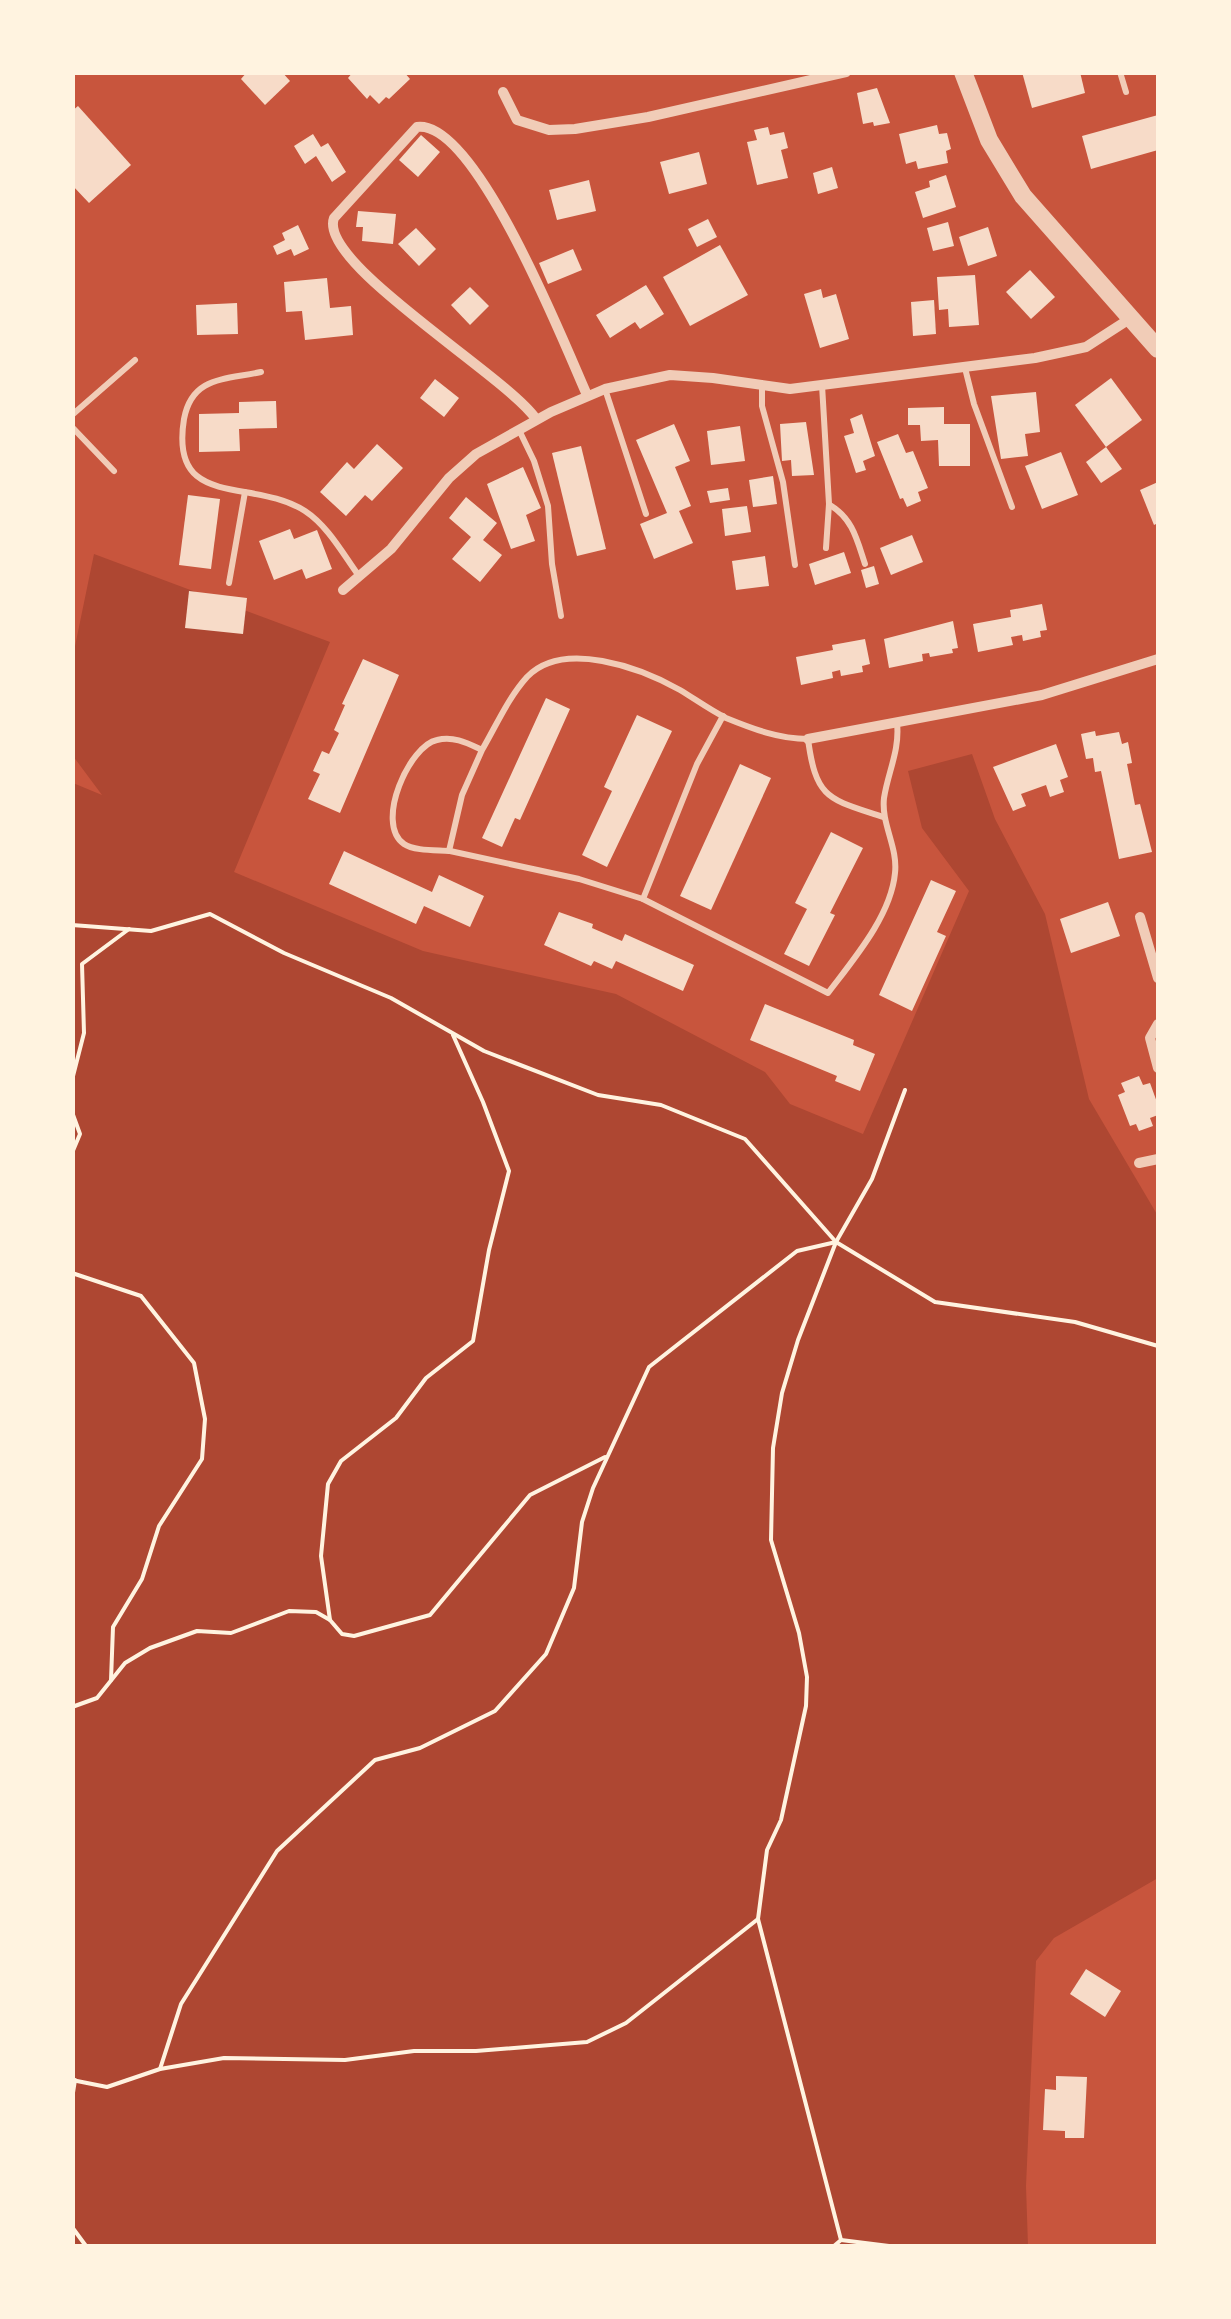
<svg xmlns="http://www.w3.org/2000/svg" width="1231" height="2319" font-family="Figtree,sans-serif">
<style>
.green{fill:#ae4732}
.building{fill:#f7dbc8}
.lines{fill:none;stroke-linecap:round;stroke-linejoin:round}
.path{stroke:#fff3e0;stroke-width:4}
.service{stroke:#f1ccb7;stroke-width:6}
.minor{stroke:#f1ccb7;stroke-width:10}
.tertiary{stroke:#f1ccb7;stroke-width:18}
</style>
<rect width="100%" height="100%" fill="#c8553d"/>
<!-- green -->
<path class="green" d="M94 554 330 642 234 872 423 951 616 994 765 1072 790 1104 863 1134 969 891 922 828 908 771 972 754 995 819 1045 914 1089 1099 1158 1216V1878L1054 1938 1036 1961 1026 2186 1028 2246H73V783L102 795 73 756V656Z"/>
<!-- building -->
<g class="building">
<path d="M247 72H282L290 81 265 105 241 79Z"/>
<path d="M353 72H404L410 79 389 99 386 97 379 104 370 95 367 99 348 78Z"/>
<path d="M1022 72H1080L1085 93 1032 108Z"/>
<path d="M877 88 890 123 874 126 873 122 863 124 857 93Z"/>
<path d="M78 106 131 165 89 203 72 185V111Z"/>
<path d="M1158 115V150L1091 169 1082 136Z"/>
<path d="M937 125 939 134 947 133 951 149 946 151 948 163 918 169 916 161 906 164 899 134Z"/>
<path d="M768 127 770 135 784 132 788 148 781 150 788 178 757 185 747 142 757 140 754 130Z"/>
<path d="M313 134 321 147 328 143 346 172 332 182 316 156 305 164 294 146Z"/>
<path d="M421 135 440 152 418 177 399 160Z"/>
<path d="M699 152 707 184 669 194 660 162Z"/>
<path d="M832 167 838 188 818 194 813 173Z"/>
<path d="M946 175 956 207 923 218 915 192 930 187 929 181Z"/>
<path d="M589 180 596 211 557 220 549 190Z"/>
<path d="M358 211 396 214 393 244 362 241 363 227H356Z"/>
<path d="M708 219 717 237 697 247 688 229Z"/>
<path d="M948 222 954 246 933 251 927 228Z"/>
<path d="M298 225 309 249 294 256 291 249 277 255 273 246 285 240 282 233Z"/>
<path d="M988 227 997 256 968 266 959 237Z"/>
<path d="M416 228 436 249 419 266 398 244Z"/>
<path d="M720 245 748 295 690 326 663 277Z"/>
<path d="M573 249 582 270 548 284 539 263Z"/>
<path d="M1030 270 1055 297 1031 319 1006 292Z"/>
<path d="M975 275 979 325 949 327 948 309 939 310 937 277Z"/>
<path d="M327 278 330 308 351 306 353 335 305 340 302 311 286 312 284 282Z"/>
<path d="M646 285 664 314 640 329 635 322 610 338 596 315Z"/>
<path d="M470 287 489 306 470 325 451 305Z"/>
<path d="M821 289 823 298 836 294 849 339 820 348 804 294Z"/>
<path d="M934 300 936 334 913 336 911 302Z"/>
<path d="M237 303 238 334 197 335 196 305Z"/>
<path d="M1111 378 1142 420 1106 447 1075 405Z"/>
<path d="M435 379 459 398 444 417 420 398Z"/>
<path d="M1036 392 1040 432 1025 434 1028 456 1001 459 991 396Z"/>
<path d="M276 401 277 428 239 429 240 451 199 452V414L239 413V402Z"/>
<path d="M944 407V424H970V466H939L938 440 921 441 920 425H908V408Z"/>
<path d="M862 414 875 456 863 461 866 470 856 473 844 436 854 433 850 419Z"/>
<path d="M806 422 814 475 792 476 791 460 782 461 780 424Z"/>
<path d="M674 424 690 461 675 467 691 506 679 511 693 543 654 559 640 524 667 513 636 440Z"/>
<path d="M740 426 745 461 711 465 707 431Z"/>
<path d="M898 434 906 453 913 451 928 488 918 492 921 501 907 507 903 498 900 499 877 442Z"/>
<path d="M377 444 403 468 372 501 365 495 346 516 320 492 347 462 354 469Z"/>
<path d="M581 446 606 549 577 556 552 453Z"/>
<path d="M1106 447 1122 469 1101 483 1086 462Z"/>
<path d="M1061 452 1078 495 1042 509 1025 466Z"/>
<path d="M523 467 541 508 526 515 535 541 511 549 487 484Z"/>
<path d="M773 476 777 504 753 507 749 480Z"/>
<path d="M1158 482V523L1154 525 1140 490Z"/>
<path d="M728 488 730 500 710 503 707 491Z"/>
<path d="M188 495 220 499 211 569 179 565Z"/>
<path d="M466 497 497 523 483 540 502 555 480 582 452 559 471 537 449 518Z"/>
<path d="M747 506 751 532 725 536 722 509Z"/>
<path d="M290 529 294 539 317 530 332 569 306 579 302 569 274 580 259 541Z"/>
<path d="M912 535 923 562 891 575 880 548Z"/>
<path d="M844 552 851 573 815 585 809 564Z"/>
<path d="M765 556 769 586 736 590 732 561Z"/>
<path d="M874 566 879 584 866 588 861 570Z"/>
<path d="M189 591 247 598 243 634 185 628Z"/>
<path d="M1042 604 1047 630 1040 631 1041 637 1023 641 1022 635 1011 637 1013 645 978 652 973 624 1011 617 1010 610Z"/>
<path d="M953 621 958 648 952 649 953 653 930 657 929 653 922 654 923 661 889 668 884 639Z"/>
<path d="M865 639 870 664 862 666 863 672 841 676 840 670 832 672 833 678 801 685 796 657 833 650 832 645Z"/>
<path d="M363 659 399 675 340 813 308 799 320 774 313 771 322 751 329 754 339 733 334 730 345 705 342 704Z"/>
<path d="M546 698 570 709 520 820 515 818 502 847 482 838Z"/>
<path d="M637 715 672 731 607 867 582 855 612 791 604 787Z"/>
<path d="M1095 731 1096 736 1119 732 1122 744 1128 742 1132 763 1127 764 1135 805 1140 804 1152 852 1119 859 1101 771 1095 772 1093 758 1086 759 1081 734Z"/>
<path d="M1056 744 1068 777 1060 780 1064 792 1050 797 1046 785 1021 794 1026 806 1013 811 993 767Z"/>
<path d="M740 764 771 778 711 910 680 896Z"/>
<path d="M831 832 863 848 830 913 835 915 809 966 784 954 807 909 795 903Z"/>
<path d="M344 851 432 892 439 875 484 896 470 927 424 906 416 924 329 884Z"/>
<path d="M931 880 956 891 937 932 946 936 912 1011 879 995Z"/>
<path d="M1108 902 1120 936 1071 953 1060 919Z"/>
<path d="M559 912 593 924 592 928 622 941 625 934 694 965 683 991 616 961 612 969 594 961 591 966 544 945Z"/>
<path d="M765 1004 854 1040 853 1045 875 1054 860 1091 835 1081 837 1076 750 1040Z"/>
<path d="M1139 1076 1143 1085 1150 1083 1158 1105V1115L1150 1118 1153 1126 1139 1131 1136 1124 1130 1126 1118 1095 1125 1092 1121 1083Z"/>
<path d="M1086 1969 1121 1991 1105 2017 1070 1994Z"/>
<path d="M1056 2076 1087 2077 1084 2138H1065V2131L1043 2130 1045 2089 1056 2090Z"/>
</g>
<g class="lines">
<!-- path -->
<g class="path">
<path d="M72 925 151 931 210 914 284 953 391 998 484 1051 598 1095 661 1105 745 1139 836 1242 935 1302 1075 1322 1158 1346"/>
<path d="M72 1080 84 1033 82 964 129 929"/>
<path d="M72 1112 80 1134 72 1153"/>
<path d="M72 1273 141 1296 194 1363 205 1419 202 1459 159 1526 142 1579 113 1627 111 1680"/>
<path d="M330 1620 321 1556 328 1484 341 1461 396 1418 426 1378 473 1341 489 1250 509 1171 483 1102 453 1035"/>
<path d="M72 1707 97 1698 125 1663 150 1648 197 1631 231 1633 289 1611 316 1612 330 1620 342 1634 354 1636 430 1615 530 1495 605 1457"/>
<path d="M160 2069 181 2004 277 1851 375 1760 420 1748 495 1711 546 1654 574 1588 582 1522 593 1488 649 1367 797 1251 836 1242"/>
<path d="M72 2080 107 2087 160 2069 224 2058 345 2060 414 2051H476L587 2042 626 2023 758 1919"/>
<path d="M72 2099 75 2080"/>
<path d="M72 2227 86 2246"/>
<path d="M841 2240 889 2246"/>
<path d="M834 2246 841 2240 758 1919 767 1850 781 1820 806 1706 807 1677 799 1633 771 1540 773 1448 782 1393 798 1340 836 1242 872 1179 905 1090"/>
</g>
<!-- service -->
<g class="service">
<path d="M1120 72 1126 92"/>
<path d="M965 368 974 404 1012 507"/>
<path d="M261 372C225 380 192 376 184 419 169 511 253 477 305 511 328 526 343 554 359 576"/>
<path d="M822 385 829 504 826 548"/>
<path d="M762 387V406L783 482 795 565"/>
<path d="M605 389 646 514"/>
<path d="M72 415 135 360"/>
<path d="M72 427 114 471"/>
<path d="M519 430 534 461 548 506 552 564 561 616"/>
<path d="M830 505C853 519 857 540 865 564"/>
<path d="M229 583 245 492"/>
<path d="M482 750 462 795 449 851C436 850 414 851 404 844 374 823 410 745 437 740 454 736 467 743 482 750 496 726 508 698 527 677 563 639 641 668 680 690 695 699 710 710 726 718 753 729 779 739 808 739 816 800 829 799 883 817"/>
<path d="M450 851 579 879 643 899 697 764 723 716"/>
<path d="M643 899 828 993C853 960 891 916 895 873 898 847 881 824 884 798 888 772 900 750 897 723"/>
</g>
<!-- minor -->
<g class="minor">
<path d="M503 92 517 120 549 130 575 129 648 117 846 72"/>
<path d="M536 419C507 376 317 263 334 218L417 127C476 119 565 346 587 395"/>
<path d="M343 590 391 549 449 478 476 454 551 412 605 389 670 375 713 378 790 389 1035 358 1086 347 1131 318"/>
<path d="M808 739 1042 695 1158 659"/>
<path d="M1140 917 1158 978"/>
<path d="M1158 1024 1150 1038 1158 1068"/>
<path d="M1139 1163 1158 1159"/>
</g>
<!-- tertiary -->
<path class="tertiary" d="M963 72 989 140 1023 196 1158 349"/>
</g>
<!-- border -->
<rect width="1231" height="2319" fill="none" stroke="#fff3e0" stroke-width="150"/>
</svg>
